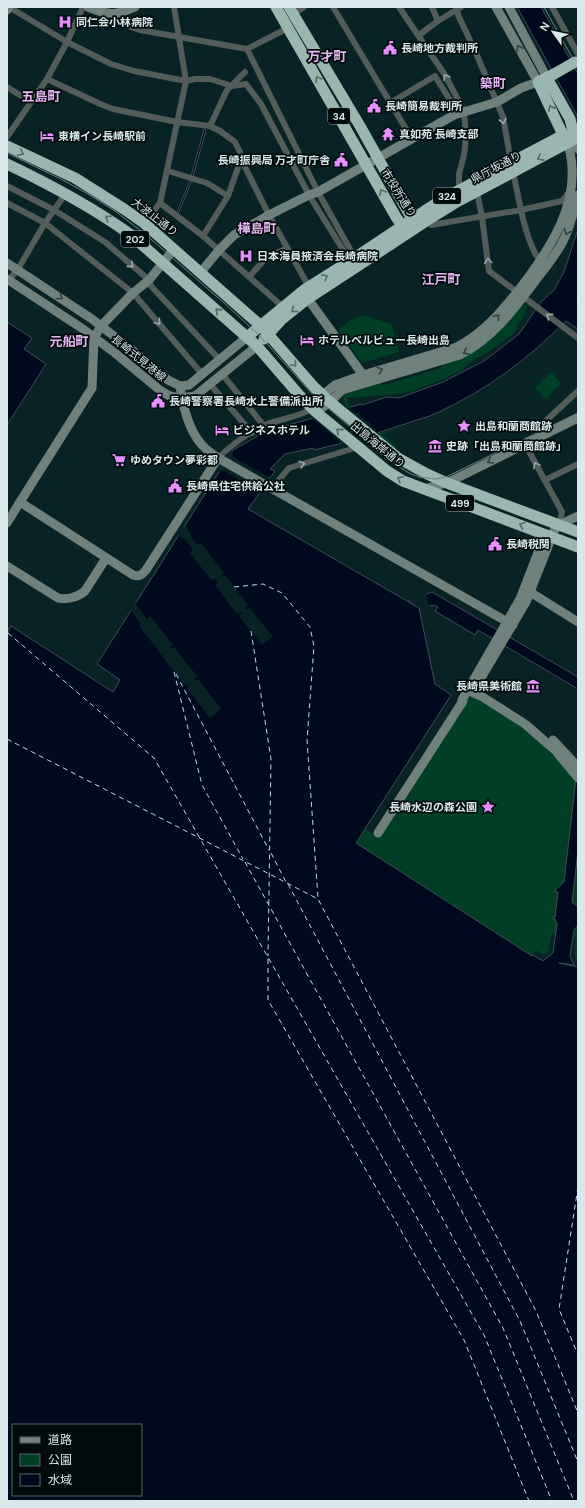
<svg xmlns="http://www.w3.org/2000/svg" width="585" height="1508" font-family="'DM Sans','Noto Sans JP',sans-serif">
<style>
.green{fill:#003e25}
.water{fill:#00091d;stroke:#414c5a;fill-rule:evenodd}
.pier{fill:#082326}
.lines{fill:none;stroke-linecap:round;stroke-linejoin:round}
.ferry{stroke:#badbff;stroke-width:1;stroke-dasharray:5 4;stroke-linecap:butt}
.street{stroke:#525d5b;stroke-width:6}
.secondary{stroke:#6f817d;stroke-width:9}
.highway{stroke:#99b6b0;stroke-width:11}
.tram{stroke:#6e8385;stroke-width:1}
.highway-bridge{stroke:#99b6b0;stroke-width:11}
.oneway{stroke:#33403f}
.oneway2{stroke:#9ca9aa}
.oneway3{stroke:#556966}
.labels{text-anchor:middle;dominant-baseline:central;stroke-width:3.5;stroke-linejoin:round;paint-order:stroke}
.shield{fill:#020a0c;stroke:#98a5a7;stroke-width:1}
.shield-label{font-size:10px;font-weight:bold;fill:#d9e8ea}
.poi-label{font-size:11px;font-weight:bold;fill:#d9e8ea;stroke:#020a0c;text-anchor:start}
.street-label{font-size:11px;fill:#d9e8ea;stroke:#020a0c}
.quarter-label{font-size:13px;font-weight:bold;fill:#e7b5f3;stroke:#020a0c}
</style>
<rect width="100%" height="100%" fill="#082326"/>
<!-- green -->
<g class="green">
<path d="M528 304 525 313 514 333 490 351 469 363 463 369 444 379 409 392 388 395 347 398 350 407 380 433 405 427 382 434 398 448H394L346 408 343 397 344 394 379 383 387 384 441 368 445 362 522 305Z"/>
<path d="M364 315 391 324 399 352 362 363 338 330 351 320Z"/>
<path d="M551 372 561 383 546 399 535 388Z"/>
<path d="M470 697H475C516 723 550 743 578 785V960L575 957V938L552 934 548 953 543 955 536 950 532 956 356 843 365 829 378 837 465 699Z"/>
</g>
<!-- water -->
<g class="water">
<path d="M517 7H541L578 74V117Z"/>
<path d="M204 129 206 130 192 180 179 212H177L190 180Z"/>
<path d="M578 229V301L577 304 578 305V329L566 321C528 359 488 389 439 412 429 417 416 420 405 424 375 434 345 443 314 450L313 448 285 454 270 469 275 471 248 509 419 608 435 684 451 695 356 843 532 956 533 955 543 961 553 953 557 924 555 919H553V917H555L558 892 555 891V890L564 882 578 761V851L572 902 578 907V925L574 930 570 956 574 965 559 963 578 967V1501H7V634L10 630 7 628H10L11 626 113 692 120 680 97 664 233 450 265 432 361 404 362 405 387 397 399 398 443 382 484 361 519 334 541 302 554 290 564 272ZM13 1425H141V1495H13Z"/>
<path d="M7 322 32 338 24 349 46 364 7 425Z"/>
<path d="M432 592 578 677V689L478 630 475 635 435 611 438 607 434 605 420 608 408 601Z"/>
</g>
<!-- pier -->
<g class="pier">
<path d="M349 407 356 413 358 412 360 413 359 415 367 422H370V425L379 433 342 444 311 417Z"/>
<path d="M232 451V454L235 458 267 476H271L259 492 224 471 219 472Z"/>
<path d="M185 526 191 534 190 535 197 545 201 543 224 573 221 576 222 577 225 575 248 605 245 608 247 610 250 608 273 637 262 645 239 616 242 613 241 612 237 614 215 585 218 582 215 579 212 581 190 553 193 550 184 538 182 539 178 534Z"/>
<path d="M426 592 429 607 421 609 407 599Z"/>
<path d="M135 603 147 619 150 616 173 645 170 648 171 649 174 647 197 676 194 679 196 680 198 679 221 709 210 718 187 688 189 686 187 684 185 686 162 656 164 654 163 653 161 654 139 626 141 624 130 609Z"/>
</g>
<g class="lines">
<!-- ferry -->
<g class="ferry">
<path d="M234 587 263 584 282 593 310 627 314 646 307 740 318 898"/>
<path d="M251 631 271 759 268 956"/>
<path d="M8 633 154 758 484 1335 552 1501"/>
<path d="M174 672 202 785 243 859"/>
<path d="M176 674 269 850"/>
<path d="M7 739 318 899 536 1311 578 1413"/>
<path d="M271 853 286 882"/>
<path d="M245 862 503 1328 574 1501"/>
<path d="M288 884 520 1321 578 1462"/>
<path d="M268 959V1000L464 1340 529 1501"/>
<path d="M578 1187 559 1309 578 1355"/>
</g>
<!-- street -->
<g class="street">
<path d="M9 7 67 42 111 64 134 71 186 81 195 79H210L232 86 246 84 261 104 309 195 350 261"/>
<path d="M333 7 412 139"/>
<path d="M399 7 445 75 464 111 466 137 464 155 459 174V190"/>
<path d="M432 7 438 21"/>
<path d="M457 7 458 15 476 53 503 117 511 162"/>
<path d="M552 7 578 54"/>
<path d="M111 14 125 25 140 30 247 49 288 28"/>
<path d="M292 15 304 7"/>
<path d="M419 35 438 21 461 7"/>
<path d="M247 49 318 192 355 258"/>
<path d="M47 79 98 103 113 109 177 122 210 126 220 131 235 142 240 152 241 159 228 196 203 236"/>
<path d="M7 87 31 102"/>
<path d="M390 103 435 76 458 113"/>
<path d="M210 126 227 90 245 72"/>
<path d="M7 137 47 79 67 42 83 7"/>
<path d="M241 159 269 215 309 287"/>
<path d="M168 171 207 183 228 196"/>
<path d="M513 172C519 198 523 230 535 253 536 257 540 259 544 261"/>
<path d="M7 186 54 210 105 242 149 280 151 286 220 360"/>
<path d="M477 192 482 217 489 271 578 338"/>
<path d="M7 203 45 223 133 293 202 374"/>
<path d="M160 203 203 236 283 307"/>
<path d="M426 221 431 225 521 210 562 201 569 192"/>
<path d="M144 223 160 203 186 81 174 7"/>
<path d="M249 277 265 259 287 248"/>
<path d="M9 280 18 269 45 223 66 193"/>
<path d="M222 374 264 426"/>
<path d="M210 384 252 433"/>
<path d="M541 436 538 428 578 391"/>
<path d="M525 444 562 512 559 525"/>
<path d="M218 458C230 446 249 432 265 425 280 419 298 417 312 409"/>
<path d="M545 480 578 464"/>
<path d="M272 488 289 468 358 447"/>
</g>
<!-- secondary -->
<g class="secondary">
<path d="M88 7C107 15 116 16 135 7"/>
<path d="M509 7 547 78"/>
<path d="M7 10 9 7"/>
<path d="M578 138 575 139 578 149"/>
<path d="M174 249 149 280 133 293 101 326 94 338 92 388 20 502 133 575C139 577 142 575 146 570L218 458"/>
<path d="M7 263 92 319 137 354 168 380 180 386 189 385 247 337"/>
<path d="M201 272 219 250 234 235 269 215 309 195 318 192 454 115 497 102 521 88 538 82 496 7"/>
<path d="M7 279 83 329 115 353 161 391 170 396 179 398 195 396 257 346"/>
<path d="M308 299 363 375"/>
<path d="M180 386C183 407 189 434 206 449 210 452 214 455 218 458L513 625"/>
<path d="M309 406 335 385 363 375 457 347C484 333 502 311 521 287 550 249 581 203 570 152 569 146 566 140 563 135L578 128"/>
<path d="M316 412 330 402 342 390 460 355C493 338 515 308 536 280 546 267 557 254 564 239 571 225 574 210 578 195"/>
<path d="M423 489 447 483 578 418"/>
<path d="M7 523 20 502"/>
<path d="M7 566 58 598C67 600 78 597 85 591L106 558"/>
<path d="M530 592 578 622"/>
<path d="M481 678 526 602 549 544 550 536"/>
<path d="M467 690 481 696 525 724 555 750 578 778"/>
<path d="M553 740 578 767"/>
<path d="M378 833 463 701 462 700 520 599 542 542 550 536 559 525 578 516"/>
</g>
<!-- highway -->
<g class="highway">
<path d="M276 7 396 217 402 226 407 229"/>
<path d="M289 7 360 126 412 219V226"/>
<path d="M7 146 75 178 124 209 144 223 261 326 314 387 330 402 398 458 427 474 447 483 578 532"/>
<path d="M7 164C51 185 91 206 131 235L257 346 300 396 316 412 387 471 403 481 578 547"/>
<path d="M247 337 304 290 350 261 426 210 450 195 563 135 538 82 554 74"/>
<path d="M264 339 281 320 306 300 431 218 455 203 575 139 570 119 547 78"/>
</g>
<!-- tram -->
<g class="tram">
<path d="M544 7 578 68"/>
<path d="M7 153 61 179 88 194 115 211 145 234 223 302 260 336 314 396 390 461 409 473 419 477 435 479 446 477 578 413"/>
</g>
<!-- highway-bridge -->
<path class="highway-bridge" d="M554 74 575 62"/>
</g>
<!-- one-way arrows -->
<defs><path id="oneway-chevron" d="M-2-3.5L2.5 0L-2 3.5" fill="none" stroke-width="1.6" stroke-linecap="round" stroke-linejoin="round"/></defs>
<g class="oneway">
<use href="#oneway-chevron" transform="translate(519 48) rotate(-119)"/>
<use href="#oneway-chevron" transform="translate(567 232) rotate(113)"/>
<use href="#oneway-chevron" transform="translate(60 297) rotate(34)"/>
<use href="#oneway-chevron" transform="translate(497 317) rotate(-49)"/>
<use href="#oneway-chevron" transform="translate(466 352) rotate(153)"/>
<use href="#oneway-chevron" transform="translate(380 370) rotate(-17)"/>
<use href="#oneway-chevron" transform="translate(490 461) rotate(154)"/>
</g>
<g class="oneway2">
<use href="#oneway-chevron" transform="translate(446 77) rotate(-120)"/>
<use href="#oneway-chevron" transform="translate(503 121) rotate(76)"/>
<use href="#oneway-chevron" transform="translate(488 261) rotate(-98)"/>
<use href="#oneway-chevron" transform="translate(131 265) rotate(41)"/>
<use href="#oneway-chevron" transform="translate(549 316) rotate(-143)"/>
<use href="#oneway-chevron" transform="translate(158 322) rotate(50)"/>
<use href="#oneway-chevron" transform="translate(302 464) rotate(-17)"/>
<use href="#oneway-chevron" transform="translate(536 465) rotate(-118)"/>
</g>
<g class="oneway3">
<use href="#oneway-chevron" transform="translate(318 79) rotate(-120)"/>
<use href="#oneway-chevron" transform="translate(551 108) rotate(-117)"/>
<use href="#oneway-chevron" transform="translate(21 153) rotate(25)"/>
<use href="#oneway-chevron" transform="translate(540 158) rotate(151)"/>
<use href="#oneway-chevron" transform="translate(382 192) rotate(-120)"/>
<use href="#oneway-chevron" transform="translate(108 218) rotate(-147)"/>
<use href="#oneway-chevron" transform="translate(325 277) rotate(-32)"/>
<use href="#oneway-chevron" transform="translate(294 310) rotate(142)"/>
<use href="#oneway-chevron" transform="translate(218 311) rotate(-139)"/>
<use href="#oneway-chevron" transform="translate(294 364) rotate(49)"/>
<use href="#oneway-chevron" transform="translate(339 431) rotate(-140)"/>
<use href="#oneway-chevron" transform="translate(400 479) rotate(-150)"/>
<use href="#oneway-chevron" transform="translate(522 525) rotate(-160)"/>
</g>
<!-- icons -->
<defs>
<g id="hospital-bare" transform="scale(1.08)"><path d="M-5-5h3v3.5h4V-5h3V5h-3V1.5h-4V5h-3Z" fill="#e88eff" stroke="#020a0c" stroke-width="2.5" paint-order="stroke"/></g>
<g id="civic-bare" transform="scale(1.08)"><path d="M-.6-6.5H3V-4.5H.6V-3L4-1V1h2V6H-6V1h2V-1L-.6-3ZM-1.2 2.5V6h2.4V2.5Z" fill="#e88eff" stroke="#020a0c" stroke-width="2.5" paint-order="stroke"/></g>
<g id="temple-bare" transform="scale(1.08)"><path d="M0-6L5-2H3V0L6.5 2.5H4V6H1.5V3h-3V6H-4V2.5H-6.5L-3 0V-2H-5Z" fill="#e88eff" stroke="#020a0c" stroke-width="2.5" paint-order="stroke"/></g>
<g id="hotel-bare" transform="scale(1.08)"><path d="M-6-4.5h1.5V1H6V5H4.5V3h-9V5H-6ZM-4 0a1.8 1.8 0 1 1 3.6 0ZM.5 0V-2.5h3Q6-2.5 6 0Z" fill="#e88eff" stroke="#020a0c" stroke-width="2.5" paint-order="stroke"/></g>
<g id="sight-bare" transform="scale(1.08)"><path d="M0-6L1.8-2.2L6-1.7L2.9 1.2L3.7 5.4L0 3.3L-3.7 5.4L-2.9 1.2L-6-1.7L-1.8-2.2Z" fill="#e88eff" stroke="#020a0c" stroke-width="2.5" paint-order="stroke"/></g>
<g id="museum-bare" transform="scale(1.08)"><path d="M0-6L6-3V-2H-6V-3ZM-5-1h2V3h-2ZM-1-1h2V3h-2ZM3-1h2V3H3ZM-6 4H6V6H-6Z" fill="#e88eff" stroke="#020a0c" stroke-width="2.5" paint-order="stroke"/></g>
<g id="supermarket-bare" transform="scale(1.08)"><path d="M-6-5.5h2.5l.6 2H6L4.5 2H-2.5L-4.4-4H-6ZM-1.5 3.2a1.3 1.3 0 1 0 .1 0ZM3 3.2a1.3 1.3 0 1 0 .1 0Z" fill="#e88eff" stroke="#020a0c" stroke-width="2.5" paint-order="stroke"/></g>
</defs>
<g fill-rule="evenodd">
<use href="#hospital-bare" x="65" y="22"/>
<use href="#civic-bare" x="390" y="48"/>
<use href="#civic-bare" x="374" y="106"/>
<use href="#temple-bare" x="388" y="134"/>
<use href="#hotel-bare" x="47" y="136"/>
<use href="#civic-bare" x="341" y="160"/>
<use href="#hospital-bare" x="246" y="256"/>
<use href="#hotel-bare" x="307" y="340"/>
<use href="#civic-bare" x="158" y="401"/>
<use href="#sight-bare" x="464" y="426"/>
<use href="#hotel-bare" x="222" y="430"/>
<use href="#museum-bare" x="435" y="446"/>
<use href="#supermarket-bare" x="119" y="460"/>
<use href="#civic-bare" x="175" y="486"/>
<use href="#civic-bare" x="495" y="544"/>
<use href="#museum-bare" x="533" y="686"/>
<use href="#sight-bare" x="488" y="807"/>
</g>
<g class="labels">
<!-- shield labels -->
<g class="shield">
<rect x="328" y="108" width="22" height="16" rx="3"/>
<rect x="433" y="188" width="28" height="16" rx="3"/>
<rect x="121" y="231" width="28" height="16" rx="3"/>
<rect x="446" y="495" width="28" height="16" rx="3"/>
</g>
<g class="shield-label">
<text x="339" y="116">34</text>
<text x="447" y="196">324</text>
<text x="135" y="239">202</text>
<text x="460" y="503">499</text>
</g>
<!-- poi labels -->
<g class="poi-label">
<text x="76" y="22">同仁会小林病院</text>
<text x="401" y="48">長崎地方裁判所</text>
<text x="385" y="106">長崎簡易裁判所</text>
<text x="399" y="134">真如苑 長崎支部</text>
<text x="58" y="136">東横イン長崎駅前</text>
<text x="330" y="160" text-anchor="end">長崎振興局 万才町庁舎</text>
<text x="257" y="256">日本海員掖済会長崎病院</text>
<text x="318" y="340">ホテルベルビュー長崎出島</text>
<text x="169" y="401">長崎警察署長崎水上警備派出所</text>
<text x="475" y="426">出島和蘭商館跡</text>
<text x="233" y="430">ビジネスホテル</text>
<text x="446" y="446">史跡「出島和蘭商館跡」</text>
<text x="130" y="460">ゆめタウン夢彩都</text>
<text x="186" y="486">長崎県住宅供給公社</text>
<text x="506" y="544">長崎税関</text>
<text x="522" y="686" text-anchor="end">長崎県美術館</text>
<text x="477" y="807" text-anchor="end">長崎水辺の森公園</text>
</g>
<!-- street labels -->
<g class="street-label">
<text transform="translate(496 167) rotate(-28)">県庁坂通り</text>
<text transform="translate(399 193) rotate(58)">市役所通り</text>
<text transform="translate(155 217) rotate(38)">大波止通り</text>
<text transform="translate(139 358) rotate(39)">長崎式見港線</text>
<text transform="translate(378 445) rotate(39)">出島海岸通り</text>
</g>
<!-- quarter labels -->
<g class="quarter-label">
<text x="327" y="56">万才町</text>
<text x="493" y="83">築町</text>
<text x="41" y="96">五島町</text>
<text x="257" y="228">樺島町</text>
<text x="441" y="279">江戸町</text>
<text x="69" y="341">元船町</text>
</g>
</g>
<!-- border -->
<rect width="585" height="1508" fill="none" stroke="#d9e8ea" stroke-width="16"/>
<!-- legend -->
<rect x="12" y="1424" width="130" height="72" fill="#020a0c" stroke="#586365"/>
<rect x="20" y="1437" width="20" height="6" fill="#6f817d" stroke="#586365"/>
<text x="48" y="1444" font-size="12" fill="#d9e8ea">道路</text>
<rect x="20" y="1454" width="20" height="12" fill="#003e25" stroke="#586365"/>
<text x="48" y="1464" font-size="12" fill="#d9e8ea">公園</text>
<rect x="20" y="1474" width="20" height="12" fill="#00091d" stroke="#586365"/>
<text x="48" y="1484" font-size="12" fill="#d9e8ea">水域</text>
<!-- north arrow -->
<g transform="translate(553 32) rotate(303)" stroke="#020a0c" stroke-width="3" paint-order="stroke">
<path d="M0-3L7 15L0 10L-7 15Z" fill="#d9e8ea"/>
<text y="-6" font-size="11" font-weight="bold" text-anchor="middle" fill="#d9e8ea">N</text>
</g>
</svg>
